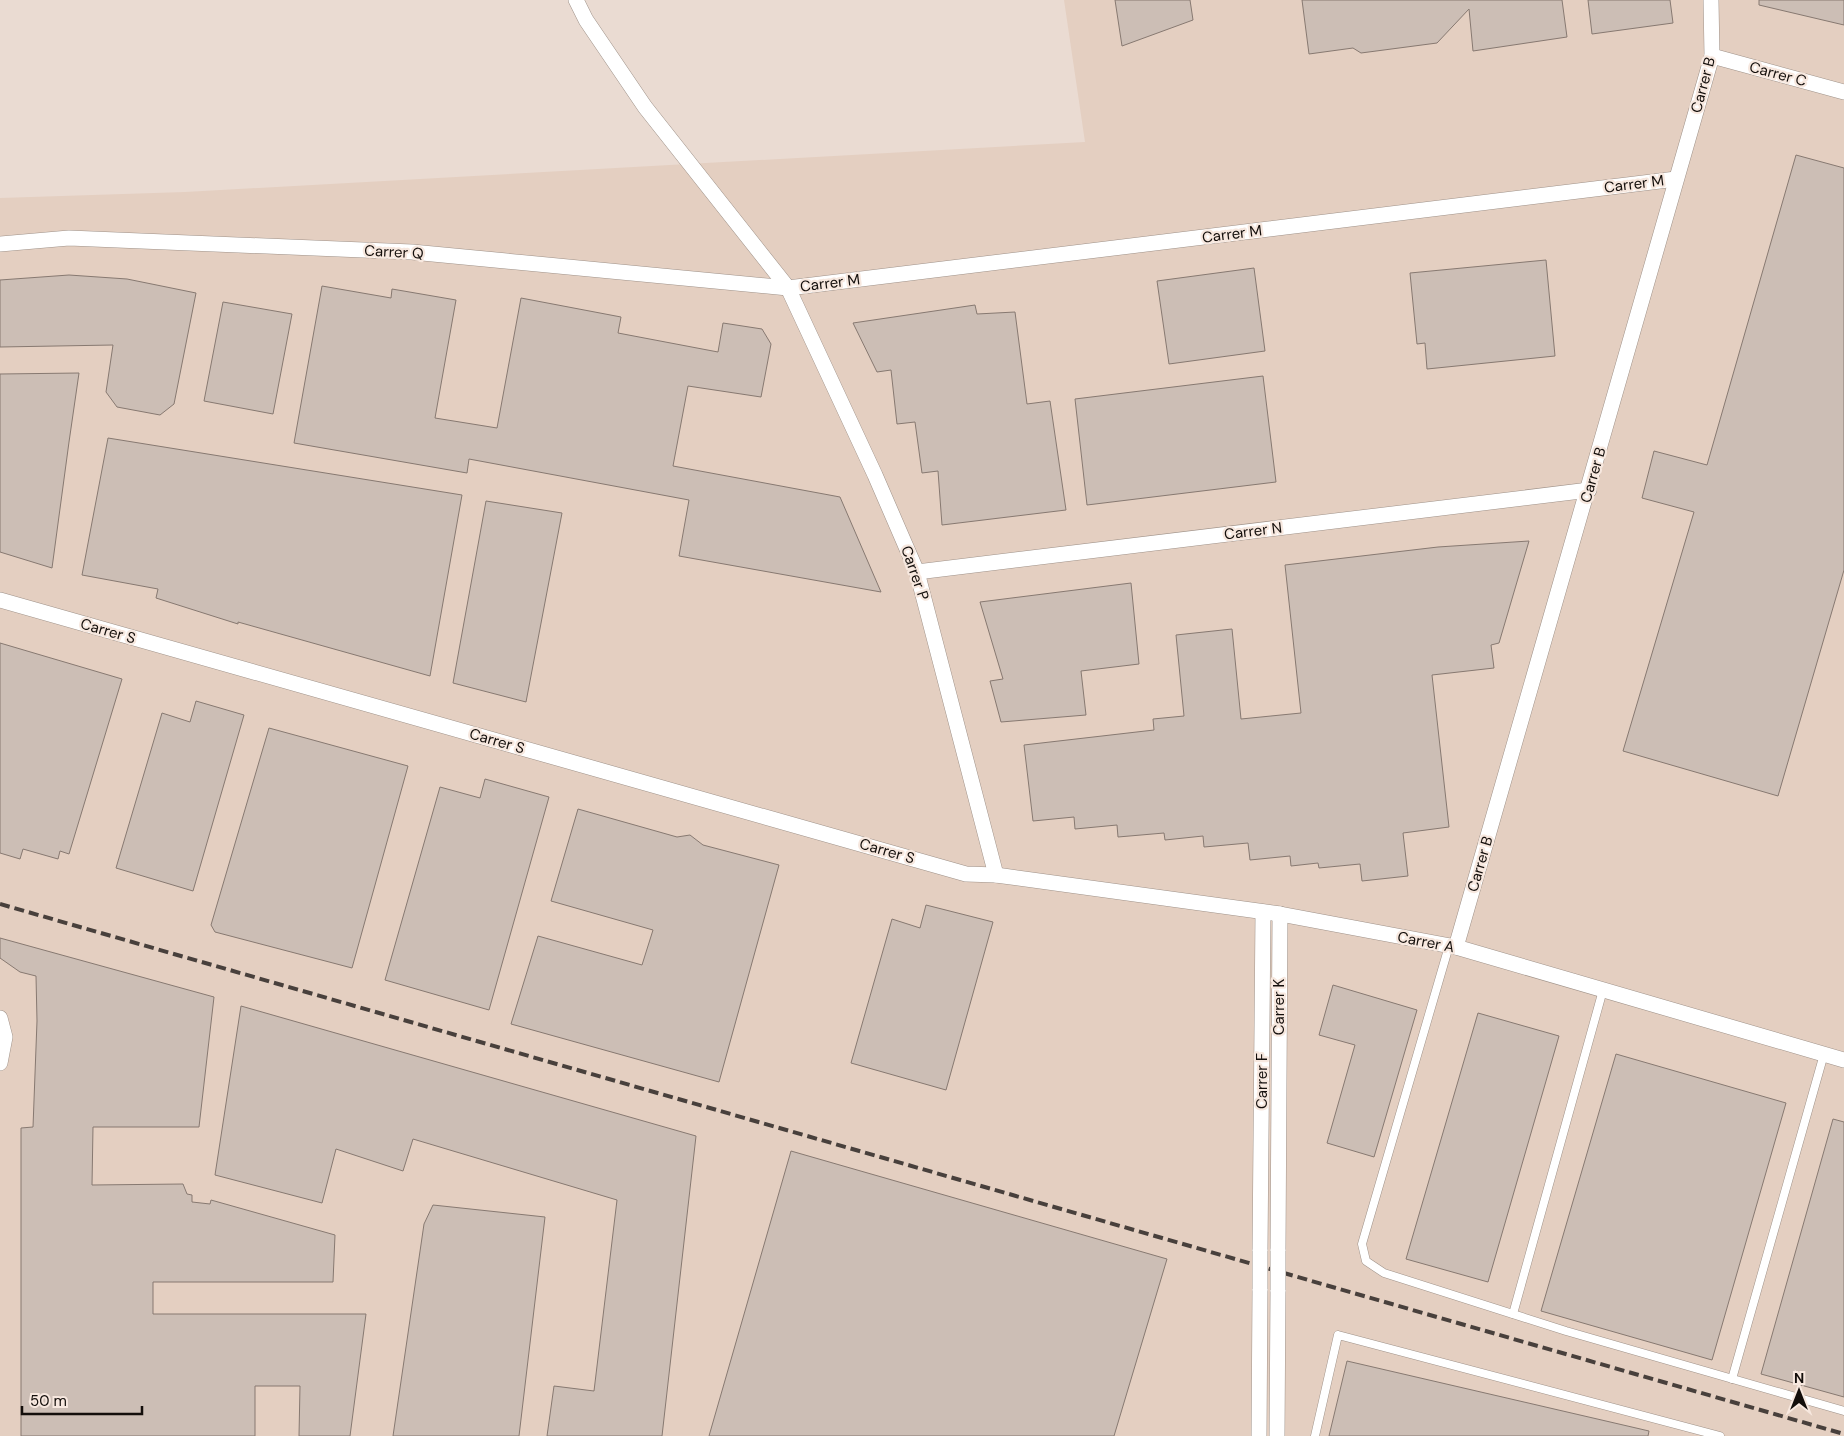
<svg xmlns="http://www.w3.org/2000/svg" width="1844" height="1436" font-family="'DM Sans',sans-serif">
<style>
.built{fill:#e4cfc1}
.building{fill:#ccbeb5;stroke:#877971}
.lines{fill:none;stroke-linecap:round;stroke-linejoin:round}
.lane-casing{stroke:#9f9289;stroke-width:9}
.street-casing{stroke:#9f9289;stroke-width:16}
.lane{stroke:#fff;stroke-width:8}
.street{stroke:#fff;stroke-width:15}
.rail{stroke:#48403c;stroke-width:4;stroke-dasharray:10 5;stroke-linecap:butt}
.street-bridge-casing{stroke:#9f9289;stroke-width:16;stroke-linecap:butt}
.street-bridge{stroke:#fff;stroke-width:15}
.labels{text-anchor:middle;dominant-baseline:central;stroke-width:4.5;stroke-linejoin:round;paint-order:stroke}
.street-label{font-size:15px;fill:#130e0b;stroke:#f7e8df}
</style>
<rect width="100%" height="100%" fill="#eadbd2"/>
<!-- built -->
<path class="built" d="M1064 0H1844V1436H0V198L185 192 1085 142Z"/>
<!-- building -->
<g class="building">
<path d="M1115 0H1190L1193 20 1122 46Z"/>
<path d="M1302 0H1562L1567 37 1473 51 1469 9 1437 43 1361 53 1353 48 1309 54Z"/>
<path d="M1588 0H1670L1673 23 1592 34Z"/>
<path d="M1759 0H1844V25L1759 5Z"/>
<path d="M1796 155 1844 168V570L1778 796 1623 751 1694 512 1642 498 1654 451 1707 465Z"/>
<path d="M1546 260 1555 356 1427 369 1425 343 1417 344 1410 273Z"/>
<path d="M1254 268 1265 351 1169 364 1157 281Z"/>
<path d="M69 275 127 279 196 293 174 404 160 415 117 407 106 392 113 345 0 347V280Z"/>
<path d="M322 286 391 298 392 289 456 300 435 418 497 428 521 298 621 317 618 333 718 352 723 323 762 329 771 344 761 397 688 386 673 466 840 497 881 592 679 556 689 500 469 459 467 473 294 443Z"/>
<path d="M223 302 292 314 273 414 204 401Z"/>
<path d="M975 305 977 314 1015 312 1027 404 1050 401 1066 510 942 525 938 471 922 473 915 422 897 424 891 370 877 372 853 323Z"/>
<path d="M79 373 69 442 52 568 0 552V374Z"/>
<path d="M1263 376 1276 482 1087 505 1075 399Z"/>
<path d="M108 438 462 495 430 676 238 622V624L156 598 158 589 82 575Z"/>
<path d="M486 501 562 513 526 702 453 683Z"/>
<path d="M1529 541 1499 643 1491 645 1494 668 1432 675 1449 827 1403 833 1408 876 1362 881 1360 864 1319 868 1318 863 1291 866 1290 856 1250 860 1248 843 1204 847 1203 836 1165 840 1164 833 1118 837 1117 825 1075 829 1074 817 1033 821 1024 745 1154 730 1153 719 1184 716 1176 635 1232 629 1241 719 1301 713 1285 565 1438 547Z"/>
<path d="M1131 583 1139 664 1081 671 1086 715 1001 722 990 681 1003 679 980 602Z"/>
<path d="M0 643 122 679 69 854 60 851 58 859 23 849 20 859 0 853Z"/>
<path d="M196 701 244 715 193 891 116 868 162 713 190 722Z"/>
<path d="M269 728 408 766 352 968 215 932 211 925Z"/>
<path d="M485 779 549 797 489 1010 385 980 440 787 480 798Z"/>
<path d="M578 809 677 837 690 835 703 845 779 865 719 1082 511 1024 538 936 642 965 653 930 551 901Z"/>
<path d="M926 905 993 922 946 1090 851 1063 892 919 920 928Z"/>
<path d="M0 938 214 997 199 1127H93L92 1185 183 1184 187 1194 192 1195V1202L210 1204 211 1200 335 1235 333 1282H153V1314H366L350 1436H299L300 1386H255V1436H21V1128L33 1127 37 1021 36 976 20 972 0 958Z"/>
<path d="M1333 985 1417 1010 1374 1157 1327 1143 1355 1045 1319 1035Z"/>
<path d="M241 1006 696 1136 662 1436H547L554 1386 594 1391 617 1200 413 1139 403 1171 336 1149 322 1203 215 1175Z"/>
<path d="M1478 1013 1559 1036 1488 1282 1406 1259Z"/>
<path d="M1616 1054 1786 1103 1712 1360 1541 1311Z"/>
<path d="M1833 1119 1844 1122V1397L1761 1374Z"/>
<path d="M791 1151 1167 1259 1114 1436H709Z"/>
<path d="M433 1205 545 1217 519 1436H393L424 1224Z"/>
<path d="M1347 1361 1649 1431 1648 1436H1329Z"/>
</g>
<g class="lines">
<!-- lane casing -->
<g class="lane-casing">
<g id="lane">
<path d="M1449 946 1362 1244 1366 1261 1384 1273 1566 1331 1844 1411"/>
<path d="M1513 1314 1603 990"/>
<path d="M1732 1379 1824 1054"/>
<path d="M1315 1436 1338 1335 1720 1436"/>
</g>
</g>
<!-- street casing -->
<g class="street-casing">
<g id="street">
<path d="M576 0 586 20 645 107 788 288 875 475 917 572 996 875"/>
<path d="M1712 56 1844 92"/>
<path d="M0 244 69 238 412 252 788 288 1676 179"/>
<path d="M917 572 1589 490"/>
<path d="M0 600 966 874 996 875 1280 914 1456 947 1844 1060"/>
<path d="M1456 947 1712 56 1711 0"/>
<path d="M0 1018 5 1037 0 1063"/>
<path d="M1260 1251 1263 912"/>
<path d="M1278 1251 1280 914"/>
<path d="M1259 1436 1260 1289"/>
<path d="M1277 1436 1278 1290"/>
</g>
</g>
<!-- lane -->
<use href="#lane" class="lane"/>
<!-- street -->
<use href="#street" class="street"/>
<!-- rail -->
<path class="rail" d="M0 904 1844 1434"/>
<!-- street-bridge casing -->
<g class="street-bridge-casing">
<g id="street-bridge">
<path d="M1260 1289V1251"/>
<path d="M1278 1290V1251"/>
</g>
</g>
<!-- street-bridge -->
<use href="#street-bridge" class="street-bridge"/>
</g>
<g class="labels">
<!-- street labels -->
<g class="street-label">
<text transform="translate(1778 74) rotate(15)">Carrer C</text>
<text transform="translate(1703 85) rotate(-75)">Carrer B</text>
<text transform="translate(1634 184) rotate(-7)">Carrer M</text>
<text transform="translate(1232 234) rotate(-7)">Carrer M</text>
<text transform="translate(394 252) rotate(3)">Carrer Q</text>
<text transform="translate(830 283) rotate(-7)">Carrer M</text>
<text transform="translate(1593 475) rotate(-74)">Carrer B</text>
<text transform="translate(1253 531) rotate(-7)">Carrer N</text>
<text transform="translate(915 573) rotate(71)">Carrer P</text>
<text transform="translate(108 631) rotate(16)">Carrer S</text>
<text transform="translate(497 741) rotate(16)">Carrer S</text>
<text transform="translate(887 851) rotate(16)">Carrer S</text>
<text transform="translate(1480 864) rotate(-74)">Carrer B</text>
<text transform="translate(1426 942) rotate(11)">Carrer A</text>
<text transform="translate(1279 1007) rotate(-90)">Carrer K</text>
<text transform="translate(1262 1081) rotate(-90)">Carrer F</text>
</g>
</g>
<!-- north arrow -->
<g transform="translate(1799 1391)" stroke="#f7e8df" stroke-width="4" paint-order="stroke">
<path d="M0-4L9 19L0 12L-9 19Z" fill="#130e0b"/>
<text y="-8" font-size="14" font-weight="bold" text-anchor="middle" fill="#130e0b">N</text>
</g>
<!-- scale -->
<path d="M22 1406v8h120v-8" fill="none" stroke="#130e0b" stroke-width="2.5"/>
<text x="30" y="1406" font-size="15" fill="#130e0b" stroke="#f7e8df" stroke-width="4" paint-order="stroke">50 m</text>
</svg>
